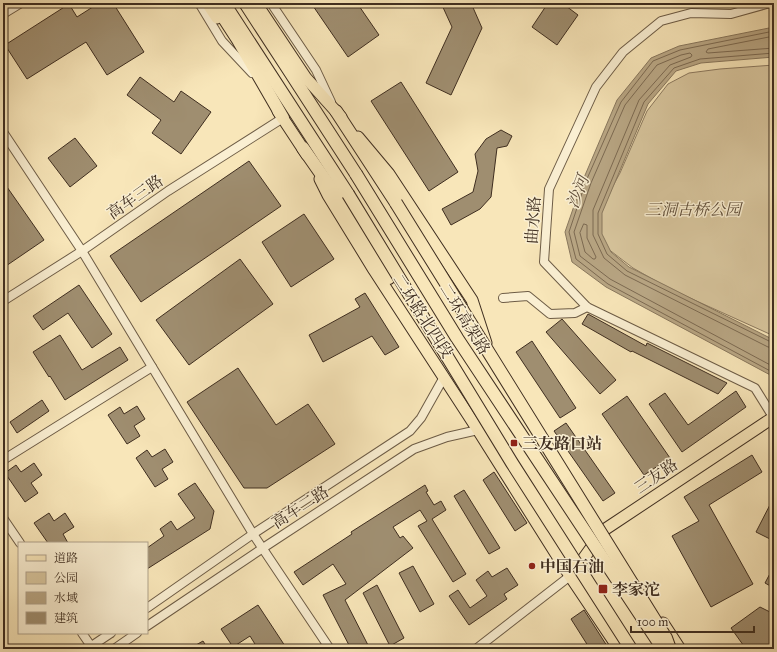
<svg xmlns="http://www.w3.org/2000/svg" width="777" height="652" font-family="'IM FELL Great Primer','Noto Serif SC',serif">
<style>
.green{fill:#d9c79f;stroke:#8c7a60}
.water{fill:#b9a785;stroke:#88775d}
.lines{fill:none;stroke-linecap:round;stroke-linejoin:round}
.shore{stroke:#7c6a52;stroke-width:1}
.building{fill:#9f8e70;stroke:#3f2e20}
.minor-casing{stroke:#6d5c46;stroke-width:10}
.major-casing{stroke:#3f2e20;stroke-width:13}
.highway-casing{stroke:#3f2e20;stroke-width:14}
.minor{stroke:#faefd2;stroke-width:8}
.major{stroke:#f8e6b9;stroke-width:11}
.highway{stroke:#f8e6b9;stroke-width:12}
.highway-bridge-casing{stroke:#3f2e20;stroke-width:14;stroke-linecap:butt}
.highway-bridge{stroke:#f8e6b9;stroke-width:12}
.poi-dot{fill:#8f2418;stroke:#faefd2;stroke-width:1.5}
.labels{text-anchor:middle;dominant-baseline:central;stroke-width:3;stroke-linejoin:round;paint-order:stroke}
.street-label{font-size:16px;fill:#3f2e20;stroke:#faefd2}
.park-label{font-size:16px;font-style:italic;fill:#5e4d39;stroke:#faefd2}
.poi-label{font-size:16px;font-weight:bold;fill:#3f2e20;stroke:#faefd2;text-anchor:start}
.water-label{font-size:17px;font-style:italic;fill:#64523e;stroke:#faefd2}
</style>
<rect width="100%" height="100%" fill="#f8e6b9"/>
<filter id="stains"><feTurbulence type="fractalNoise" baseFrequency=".005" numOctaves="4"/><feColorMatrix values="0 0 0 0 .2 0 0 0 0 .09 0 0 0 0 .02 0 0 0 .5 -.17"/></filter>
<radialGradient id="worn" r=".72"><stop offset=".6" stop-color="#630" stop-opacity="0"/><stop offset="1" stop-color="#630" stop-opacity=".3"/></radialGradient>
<!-- green -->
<path class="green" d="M774 65V336L670 289 633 268 603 245 596 217 620 173 647 111 668 84 689 73 720 69Z"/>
<!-- water -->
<path class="water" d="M774 27V57L701 63 676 71 648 104 602 213V234L611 252 629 267 774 340V377L606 287 572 262 565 232 583 180 617 100 651 58 679 46Z"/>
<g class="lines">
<!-- shore -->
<g class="shore">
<path d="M774 31 680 50 653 61 621 102 586 181 569 232 576 259 608 284 774 373"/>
<path d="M774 36 708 49 706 52 708 53 774 48"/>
<path d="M774 53 700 59 674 68 644 102 598 213V234L607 254 627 271 771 342 774 343"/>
<path d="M584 224 587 225V238L596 257 595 259H593L585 252 580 233Z"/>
<path d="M774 348 768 347 625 275 604 258 593 235V210L639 100 670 65 691 57 692 55 690 53 681 55 657 65 625 105 591 183 574 232 580 256 610 279 774 367"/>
</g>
</g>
<!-- building -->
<g class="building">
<path d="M99 3H113L144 52 107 75 86 42 27 79 5 45 69 4 77 17Z"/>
<path d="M311 3H357L379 35 348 57Z"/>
<path d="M441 3H471L482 28 451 95 426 83 452 27Z"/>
<path d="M548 3H562L578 15 557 45 532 27Z"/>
<path d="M140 77 174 102 181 91 211 112 181 154 152 133 161 120 127 95Z"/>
<path d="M401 82 458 172 429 191 371 101Z"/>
<path d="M501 130 512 136 507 146 497 148 491 197 480 209 451 225 442 209 473 192 478 171 475 154 486 139Z"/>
<path d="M75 138 97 166 70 187 48 158Z"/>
<path d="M249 161 281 206 141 302 110 256Z"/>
<path d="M7 187 44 240 3 268V190Z"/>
<path d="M304 214 334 259 291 287 262 242Z"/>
<path d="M240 259 273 304 189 365 156 320Z"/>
<path d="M79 285 112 334 92 348 68 313 43 330 33 316Z"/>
<path d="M365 293 399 347 385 355 372 336 323 362 309 335 360 307 355 299Z"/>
<path d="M588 314 646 346 647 343 727 383 718 394 632 351 631 352 582 324Z"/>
<path d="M562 319 616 380 600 394 546 332Z"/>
<path d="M60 335 82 370 120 347 128 360 65 400 50 376 49 377 33 352Z"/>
<path d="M532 341 576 408 560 418 516 352Z"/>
<path d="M238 368 276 425 308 404 335 444 267 488H244L187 402Z"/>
<path d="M736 391 746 407 682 452 649 404 665 393 688 425Z"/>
<path d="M627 396 670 458 644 475 602 414Z"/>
<path d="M42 400 49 411 17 433 10 422Z"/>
<path d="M137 406 145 419 134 426 140 436 127 444 108 415 120 407 124 414Z"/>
<path d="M566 423 615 493 603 501 554 431Z"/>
<path d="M165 449 173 462 162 469 168 479 155 487 136 458 147 450 152 457Z"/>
<path d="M752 455 762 472 709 505 753 584 711 607 672 536 699 521 684 497Z"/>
<path d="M34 463 42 475 31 483 38 493 25 502 5 473 16 465 21 472Z"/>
<path d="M494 472 527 523 515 531 483 480Z"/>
<path d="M195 483 214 511 210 529 147 569V548L164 536 160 529 171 521 177 530 195 518 178 494Z"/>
<path d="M425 485 428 491 426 492 434 505 441 501 446 510 432 519 466 574 453 582 418 526 427 521 420 510 393 527 400 538 403 536 413 548 345 600 370 649H351L323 595 346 584 333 564 303 585 294 572 352 534 351 532Z"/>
<path d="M464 490 500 548 489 554 454 496Z"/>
<path d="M774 497V541L756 532Z"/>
<path d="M49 513 54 521 65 513 74 527 63 534 68 543H48L34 523Z"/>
<path d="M413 566 434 604 420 612 399 573Z"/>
<path d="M774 566V588L765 583Z"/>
<path d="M507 568 518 585 504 594 507 599 469 625 449 596 458 590 470 608 487 596 476 580 488 571 492 577Z"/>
<path d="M377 585 404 638 390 646 363 593Z"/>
<path d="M258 605 287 649H258L250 636 233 647 221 629Z"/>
<path d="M760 607 774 614V649H746L731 628Z"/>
<path d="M584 610 609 649H590L571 619Z"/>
<path d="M203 641 208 649H189Z"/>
</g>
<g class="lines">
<!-- minor casing -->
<g class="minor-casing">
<g id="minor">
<path d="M199 3 222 41 252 73"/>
<path d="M271 3 316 70 331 102"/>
<path d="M770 3 731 14 691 13 661 21 623 52 596 87 549 189 544 262 587 307 755 388 773 417"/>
<path d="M3 14 21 3"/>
<path d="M3 132 82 251 253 534 330 649"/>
<path d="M503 298 528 296 550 314 575 313 587 307"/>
<path d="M3 301 82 251 168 191 283 118"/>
<path d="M3 460 152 367"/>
<path d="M3 518 20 543"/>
<path d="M147 608 253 534 410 431 421 418 444 377"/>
<path d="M147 626 263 548 414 449 447 437 478 430"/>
<path d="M82 633 93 649"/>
<path d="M87 649 111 633"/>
<path d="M114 649 137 633"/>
<path d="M476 649 570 576"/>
</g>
</g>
<!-- major casing -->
<g class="major-casing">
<g id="major">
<path d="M207 3 217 18"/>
<path d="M256 3 306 78 341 117"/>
<path d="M278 111 307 155"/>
<path d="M358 137 389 174 472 300 486 343"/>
<path d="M320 179 328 195 374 270 478 430 570 576 619 649"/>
<path d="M573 573 604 530 774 417"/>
<path d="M663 623 680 649"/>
</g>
</g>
<!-- highway casing -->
<g class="highway-casing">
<g id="highway">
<path d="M214 3 238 40 283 118"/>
<path d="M224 3 348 194"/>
<path d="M245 3 288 69 356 174"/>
<path d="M336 111 396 203"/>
<path d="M303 148 333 191 389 278"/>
</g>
</g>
<!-- minor -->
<use href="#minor" class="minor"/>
<!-- major -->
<use href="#major" class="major"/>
<!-- highway -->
<use href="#highway" class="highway"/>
<!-- highway-bridge casing -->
<g class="highway-bridge-casing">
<g id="highway-bridge">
<path d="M356 174 457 338 663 649"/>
<path d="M348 194 512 463 631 649"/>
<path d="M396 203 666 638 670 649"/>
</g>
</g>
<!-- highway-bridge -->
<use href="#highway-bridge" class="highway-bridge"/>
</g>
<!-- markers -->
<g class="poi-dot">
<rect x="510" y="439" width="8" height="8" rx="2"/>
<circle cx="532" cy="566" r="4"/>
<rect x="598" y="584" width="10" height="10" rx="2"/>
</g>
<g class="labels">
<!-- street labels -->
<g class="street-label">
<text transform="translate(135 197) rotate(-35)">高车三路</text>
<text transform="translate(533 220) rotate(-86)">曲水路</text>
<text transform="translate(423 316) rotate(57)">二环路北四段</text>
<text transform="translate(465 319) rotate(58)">二环高架路</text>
<text transform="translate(656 476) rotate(-34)">三友路</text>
<text transform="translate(300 507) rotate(-33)">高车二路</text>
</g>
<!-- park labels -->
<g class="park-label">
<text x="693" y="209">三洞古桥公园</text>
</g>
<!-- poi labels -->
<g class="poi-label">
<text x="522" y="443">三友路口站</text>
<text x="540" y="566">中国石油</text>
<text x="612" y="589">李家沱</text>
</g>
<!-- water labels -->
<g class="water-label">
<text transform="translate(578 192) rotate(-70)">沙河</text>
</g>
</g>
<!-- margin -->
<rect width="777" height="652" fill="none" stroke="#f8e6b9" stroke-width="16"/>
<rect x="4" y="4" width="769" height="644" fill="none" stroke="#3f2e20" stroke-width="2"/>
<rect x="8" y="8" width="761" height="636" fill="none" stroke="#3f2e20"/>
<!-- legend -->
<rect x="18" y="542" width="130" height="92" fill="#faefd2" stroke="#afa28b"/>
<rect x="26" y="555" width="20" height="6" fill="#f8e6b9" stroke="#afa28b"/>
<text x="54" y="562" font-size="12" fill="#3f2e20">道路</text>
<rect x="26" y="572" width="20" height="12" fill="#d9c79f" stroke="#afa28b"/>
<text x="54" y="582" font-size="12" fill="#3f2e20">公园</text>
<rect x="26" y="592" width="20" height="12" fill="#b9a785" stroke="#afa28b"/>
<text x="54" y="602" font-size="12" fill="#3f2e20">水域</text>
<rect x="26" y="612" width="20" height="12" fill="#9f8e70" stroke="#afa28b"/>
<text x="54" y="622" font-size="12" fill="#3f2e20">建筑</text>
<!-- scale -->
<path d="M631 626v6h123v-6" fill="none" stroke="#3f2e20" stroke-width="2"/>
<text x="637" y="626" font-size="12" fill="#3f2e20" stroke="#faefd2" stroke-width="3" paint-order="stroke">100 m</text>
<rect width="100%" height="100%" filter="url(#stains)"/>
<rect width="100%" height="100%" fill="url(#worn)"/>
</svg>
